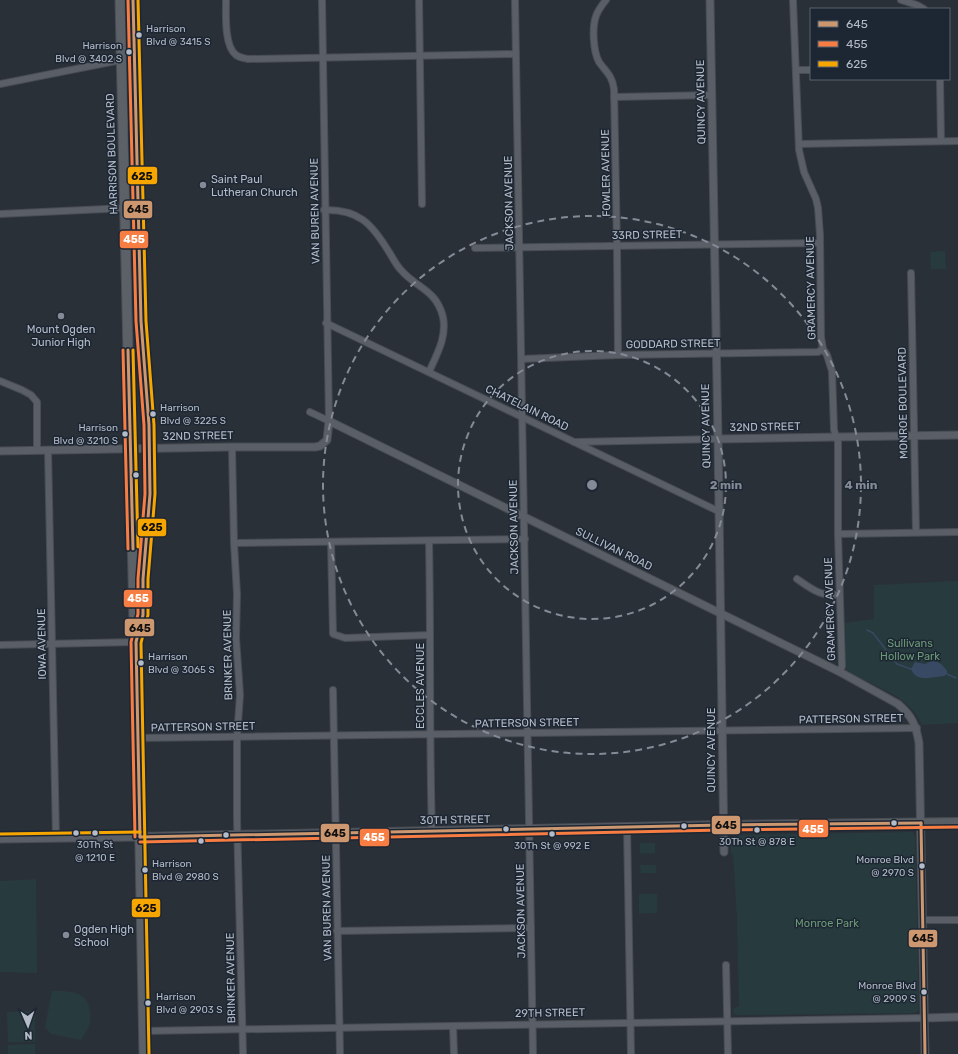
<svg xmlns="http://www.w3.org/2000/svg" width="958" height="1054" font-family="Rubik,sans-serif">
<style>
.green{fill:#273a3e}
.water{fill:#384963}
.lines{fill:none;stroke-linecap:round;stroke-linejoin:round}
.stream{stroke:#384963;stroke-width:1.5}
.minor-casing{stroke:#484c53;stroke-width:8}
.tertiary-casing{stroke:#484c53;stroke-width:9}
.secondary-casing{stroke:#484c53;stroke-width:10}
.primary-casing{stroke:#484c55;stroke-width:11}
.minor{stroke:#5a5e66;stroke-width:6}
.tertiary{stroke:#5a5e66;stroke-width:7}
.secondary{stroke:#595d64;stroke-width:8}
.primary{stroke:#5c6168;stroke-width:9}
.bus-1-casing{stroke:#1d2633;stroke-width:6}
.bus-2-casing{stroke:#1d2633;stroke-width:6}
.bus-3-casing{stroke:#1d2633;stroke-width:6}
.bus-1{stroke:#cd976f;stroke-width:3}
.bus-2{stroke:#f77d43;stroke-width:3}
.bus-3{stroke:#f7a600;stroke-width:3}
.ring{fill:none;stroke:#848b96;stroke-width:2;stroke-dasharray:7 5}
.bus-dot{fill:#b4bcc9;stroke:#1d2633;stroke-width:1.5}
.poi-dot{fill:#848b96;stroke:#1d2633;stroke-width:1.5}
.labels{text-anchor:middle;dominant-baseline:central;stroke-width:3;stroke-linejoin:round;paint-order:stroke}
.bus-label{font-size:10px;fill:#b4bcc9;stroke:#1d2633;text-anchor:start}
.street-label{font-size:11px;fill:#b4bcc9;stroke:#1d2633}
.poi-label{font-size:11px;fill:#b4bcc9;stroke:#1d2633;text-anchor:start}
.park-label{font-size:11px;fill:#6b9a76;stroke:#1d2633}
.centre{fill:#848b96;stroke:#1d2633;stroke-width:2}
.ring-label{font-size:12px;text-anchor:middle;font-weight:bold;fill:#848b96;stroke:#1d2633;stroke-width:3;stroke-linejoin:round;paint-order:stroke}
.line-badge{stroke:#1d2633;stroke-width:1.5}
.badge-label{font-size:11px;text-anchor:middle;font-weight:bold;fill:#fff}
.pale-badge-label{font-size:11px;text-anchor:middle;font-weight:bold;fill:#111}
</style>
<rect width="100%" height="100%" fill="#2a3038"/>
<!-- green -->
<g class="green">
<path d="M945 251 946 269H931L930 252Z"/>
<path d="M958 581V723L922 725C908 693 874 688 847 670L846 668 845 623 874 619V585Z"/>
<path d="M910 832H913L915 836 919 1008 918 1011 915 1013 737 1015 734 1014 733 1009 739 1006 737 918 733 855 731 854V839L736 835Z"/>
<path d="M640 843H655V853L640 854Z"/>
<path d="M640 865H656V873H641Z"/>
<path d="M36 879 37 973 0 972V881Z"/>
<path d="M639 894H657V913L639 914Z"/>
<path d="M52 991C66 991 85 990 89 1007 90 1012 91 1018 90 1023 88 1029 84 1035 81 1040L51 1034 45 1027Z"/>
<path d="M35 1011V1042H8L7 1012Z"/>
<path d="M35 1044V1054H8V1045Z"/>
</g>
<!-- water -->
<path class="water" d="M931 661C939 661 942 664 947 671V674L944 676C932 677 916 683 911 669L915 662 925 664Z"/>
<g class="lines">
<!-- stream -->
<g class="stream">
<path d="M867 630 873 633 897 664 911 669"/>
<path d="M947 674 956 678"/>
</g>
<!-- minor casing -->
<g class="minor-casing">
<g id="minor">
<path d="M226 0C226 14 224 46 236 55 240 58 244 58 248 59L516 54"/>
<path d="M419 0 422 204"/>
<path d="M515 0 533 1054"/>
<path d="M606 0C602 5 598 10 596 16 592 27 593 51 599 62 606 72 612 75 614 89L617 246 618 355"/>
<path d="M793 0 799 150 804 172 816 199 818 208 820 235 821 337 823 349 827 355 832 371 834 430 838 442V534L842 666 840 672"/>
<path d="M901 0 917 5 924 9"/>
<path d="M796 70H811"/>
<path d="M940 79 941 141"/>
<path d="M0 84 121 60"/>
<path d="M614 97 712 95"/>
<path d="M799 144 958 141"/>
<path d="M324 210C359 209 372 224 389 252 393 258 396 265 401 270 416 288 436 289 443 317 447 337 437 354 429 372"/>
<path d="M0 214 126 208"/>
<path d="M475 248 820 243"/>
<path d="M911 273 916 532"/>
<path d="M326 323 718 511"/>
<path d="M522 359 618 355 818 352 823 349"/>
<path d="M0 381 22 390 31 395 37 402V450"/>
<path d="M310 412 329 421 322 0"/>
<path d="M574 442 718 439"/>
<path d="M232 447 234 543 237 594 236 638 240 695 237 737V820L243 1054"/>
<path d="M48 450 56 838"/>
<path d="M838 534 958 532"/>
<path d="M429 541C431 638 429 735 432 832"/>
<path d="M331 542 333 634 345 638 430 635"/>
<path d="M234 543 525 539"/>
<path d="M797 579C813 590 820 596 839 595"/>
<path d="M0 645 136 642"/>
<path d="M333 690 340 1054"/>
<path d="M138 738 917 728"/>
<path d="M627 827 631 1054"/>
<path d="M923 920H958"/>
<path d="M337 931 531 928"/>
<path d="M726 965 728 1054"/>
<path d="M453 1026 454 1054"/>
<path d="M143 1031 925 1018"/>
</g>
</g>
<!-- tertiary casing -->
<g class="tertiary-casing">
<g id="tertiary">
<path d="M710 0 718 439 724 852"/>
<path d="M718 439 958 435"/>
<path d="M0 451 232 447H315L320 446 327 440 329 421 840 672 898 704C912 716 916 725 919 743L925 1054"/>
<path d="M0 839 140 837"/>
<path d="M925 1018 958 1017"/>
</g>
</g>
<!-- secondary casing -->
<g class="secondary-casing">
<path id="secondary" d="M140 837 723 825 958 822"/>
</g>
<!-- primary casing -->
<g class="primary-casing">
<g id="primary">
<path d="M120 0 134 620 136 642 144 1054"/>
<path d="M133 0 141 321 149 425 150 494 143 579V615L137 639"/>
</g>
</g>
<!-- minor -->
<use href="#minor" class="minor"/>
<!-- tertiary -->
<use href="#tertiary" class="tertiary"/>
<!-- secondary -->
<use href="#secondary" class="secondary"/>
<!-- primary -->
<use href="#primary" class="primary"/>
<!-- bus-1 casing -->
<g class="bus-1-casing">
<g id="bus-1">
<path d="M133 0 141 321 149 425 150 494 143 579V615L136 642 140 837"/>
<path d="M128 350 133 549"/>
<path d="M921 823 925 1054"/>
<path d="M140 837 723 825 921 823"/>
</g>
</g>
<!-- bus-2 casing -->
<g class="bus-2-casing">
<g id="bus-2">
<path d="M128 0 136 321 144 425 145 494 138 579V614L131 642 135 837"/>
<path d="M123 350 128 549"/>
<path d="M140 842 723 830 958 827"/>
</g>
</g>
<!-- bus-3 casing -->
<g class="bus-3-casing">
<g id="bus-3">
<path d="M138 0 146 321 154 425 155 494 148 579V615L141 643 149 1054"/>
<path d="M133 350 138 547"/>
<path d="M0 834 140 832"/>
</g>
</g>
<!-- bus-1 -->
<use href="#bus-1" class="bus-1"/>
<!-- bus-2 -->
<use href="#bus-2" class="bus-2"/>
<!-- bus-3 -->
<use href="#bus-3" class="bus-3"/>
</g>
<!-- distance rings -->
<g class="ring">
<circle cx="592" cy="485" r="134"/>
<circle cx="592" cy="485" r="269"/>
</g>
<!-- markers -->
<g class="bus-dot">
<circle cx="139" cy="35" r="3.5"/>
<circle cx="129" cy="52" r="3.5"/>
<circle cx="153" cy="414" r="3.5"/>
<circle cx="125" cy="434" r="3.5"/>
<circle cx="136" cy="475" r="3.5"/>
<circle cx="141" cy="663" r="3.5"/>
<circle cx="894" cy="823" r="3.5"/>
<circle cx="684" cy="826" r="3.5"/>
<circle cx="506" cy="829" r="3.5"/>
<circle cx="757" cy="830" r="3.5"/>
<circle cx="76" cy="833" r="3.5"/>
<circle cx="95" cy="833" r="3.5"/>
<circle cx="552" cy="834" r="3.5"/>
<circle cx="226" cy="835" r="3.5"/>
<circle cx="201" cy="841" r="3.5"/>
<circle cx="922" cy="866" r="3.5"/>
<circle cx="145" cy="870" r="3.5"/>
<circle cx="924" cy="992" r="3.5"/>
<circle cx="148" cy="1003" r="3.5"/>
</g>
<g class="poi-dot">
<circle cx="203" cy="185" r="4"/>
<circle cx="61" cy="316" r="4"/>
<circle cx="66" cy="935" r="4"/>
</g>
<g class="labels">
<!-- bus labels -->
<g class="bus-label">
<text x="146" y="29">Harrison<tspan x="146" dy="13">Blvd @ 3415 S</tspan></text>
<text x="122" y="46" text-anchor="end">Harrison<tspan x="122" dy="13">Blvd @ 3402 S</tspan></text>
<text x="160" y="408">Harrison<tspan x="160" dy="13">Blvd @ 3225 S</tspan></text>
<text x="118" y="428" text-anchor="end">Harrison<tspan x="118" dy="13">Blvd @ 3210 S</tspan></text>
<text x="148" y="657">Harrison<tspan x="148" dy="13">Blvd @ 3065 S</tspan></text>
<text x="757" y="842" text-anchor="middle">30Th St @ 878 E</text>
<text x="95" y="845" text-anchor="middle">30Th St<tspan x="95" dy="13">@ 1210 E</tspan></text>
<text x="552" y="846" text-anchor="middle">30Th St @ 992 E</text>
<text x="914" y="860" text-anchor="end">Monroe Blvd<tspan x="914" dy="13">@ 2970 S</tspan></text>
<text x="152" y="864">Harrison<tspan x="152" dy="13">Blvd @ 2980 S</tspan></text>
<text x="916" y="986" text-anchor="end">Monroe Blvd<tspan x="916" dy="13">@ 2909 S</tspan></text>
<text x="156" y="997">Harrison<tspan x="156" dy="13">Blvd @ 2903 S</tspan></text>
</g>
<!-- street labels -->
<g class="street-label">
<text transform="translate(701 102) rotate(-91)">QUINCY AVENUE</text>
<text transform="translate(112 154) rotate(-92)">HARRISON BOULEVARD</text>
<text transform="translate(606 173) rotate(-91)">FOWLER AVENUE</text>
<text transform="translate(509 203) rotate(-91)">JACKSON AVENUE</text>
<text transform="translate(315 211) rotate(-91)">VAN BUREN AVENUE</text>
<text transform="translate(647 235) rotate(-1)">33RD STREET</text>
<text transform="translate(811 288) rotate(-91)">GRAMERCY AVENUE</text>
<text transform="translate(673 344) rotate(-1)">GODDARD STREET</text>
<text transform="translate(903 403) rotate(-91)">MONROE BOULEVARD</text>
<text transform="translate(527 408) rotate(26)">CHATELAIN ROAD</text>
<text transform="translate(706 426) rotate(-91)">QUINCY AVENUE</text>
<text transform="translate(765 427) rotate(-1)">32ND STREET</text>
<text transform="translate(198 436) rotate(-1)">32ND STREET</text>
<text transform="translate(514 527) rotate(-91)">JACKSON AVENUE</text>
<text transform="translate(614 549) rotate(26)">SULLIVAN ROAD</text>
<text transform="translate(830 609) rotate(-92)">GRAMERCY AVENUE</text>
<text transform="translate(42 644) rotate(-91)">IOWA AVENUE</text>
<text transform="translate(228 655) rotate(-91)">BRINKER AVENUE</text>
<text transform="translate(420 686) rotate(-90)">ECCLES AVENUE</text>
<text transform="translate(851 719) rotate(-1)">PATTERSON STREET</text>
<text transform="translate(527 723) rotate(-1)">PATTERSON STREET</text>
<text transform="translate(203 727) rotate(-1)">PATTERSON STREET</text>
<text transform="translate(711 750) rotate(-90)">QUINCY AVENUE</text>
<text transform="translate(455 820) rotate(-1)">30TH STREET</text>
<text transform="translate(327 908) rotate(-91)">VAN BUREN AVENUE</text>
<text transform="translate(521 911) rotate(-91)">JACKSON AVENUE</text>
<text transform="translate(231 978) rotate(-91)">BRINKER AVENUE</text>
<text transform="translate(550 1013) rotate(-1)">29TH STREET</text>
</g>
<!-- poi labels -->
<g class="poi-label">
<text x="211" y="179">Saint Paul<tspan x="211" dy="13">Lutheran Church</tspan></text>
<text x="61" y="329" text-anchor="middle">Mount Ogden<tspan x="61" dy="13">Junior High</tspan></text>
<text x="74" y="929">Ogden High<tspan x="74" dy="13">School</tspan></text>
</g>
<!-- park labels -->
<g class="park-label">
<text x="910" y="643">Sullivans<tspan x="910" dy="13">Hollow Park</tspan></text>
<text x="827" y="923">Monroe Park</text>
</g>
</g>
<circle cx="592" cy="485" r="6" class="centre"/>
<g class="ring-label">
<text x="726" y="489">2 min</text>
<text x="861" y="489">4 min</text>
</g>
<g class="line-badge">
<rect x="127" y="166" width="31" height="19" rx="4" fill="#f7a600"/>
<rect x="123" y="200" width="30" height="19" rx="4" fill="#cd976f"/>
<rect x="119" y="230" width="30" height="19" rx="4" fill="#f77d43"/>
<rect x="137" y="518" width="30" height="19" rx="4" fill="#f7a600"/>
<rect x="123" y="589" width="30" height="19" rx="4" fill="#f77d43"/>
<rect x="124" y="618" width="31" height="19" rx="4" fill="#cd976f"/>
<rect x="711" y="815" width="30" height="20" rx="4" fill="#cd976f"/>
<rect x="798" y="819" width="31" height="19" rx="4" fill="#f77d43"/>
<rect x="320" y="823" width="30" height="20" rx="4" fill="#cd976f"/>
<rect x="359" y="828" width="31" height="19" rx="4" fill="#f77d43"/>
<rect x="131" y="898" width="30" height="20" rx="4" fill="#f7a600"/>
<rect x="908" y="929" width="30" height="19" rx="4" fill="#cd976f"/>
</g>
<g class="badge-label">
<text x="134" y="243">455</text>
<text x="138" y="602">455</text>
<text x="813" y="833">455</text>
<text x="374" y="841">455</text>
</g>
<g class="pale-badge-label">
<text x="142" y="180">625</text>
<text x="138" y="213">645</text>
<text x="152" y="531">625</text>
<text x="140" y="632">645</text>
<text x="726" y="829">645</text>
<text x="335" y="837">645</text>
<text x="146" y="912">625</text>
<text x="923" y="942">645</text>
</g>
<!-- legend -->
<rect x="810" y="8" width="140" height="72" fill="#1d2633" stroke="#59626f"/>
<rect x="818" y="21" width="20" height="6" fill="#cd976f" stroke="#59626f"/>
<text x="846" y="28" font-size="12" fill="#b4bcc9">645</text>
<rect x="818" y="41" width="20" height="6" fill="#f77d43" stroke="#59626f"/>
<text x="846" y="48" font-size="12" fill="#b4bcc9">455</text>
<rect x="818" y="61" width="20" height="6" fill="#f7a600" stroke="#59626f"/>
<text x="846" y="68" font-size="12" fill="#b4bcc9">625</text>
<!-- north arrow -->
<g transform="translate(28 1026) rotate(178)" stroke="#1d2633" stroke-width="3" paint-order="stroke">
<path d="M0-3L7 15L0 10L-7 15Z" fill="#b4bcc9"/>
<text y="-6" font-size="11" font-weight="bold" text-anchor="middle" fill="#b4bcc9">N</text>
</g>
</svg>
